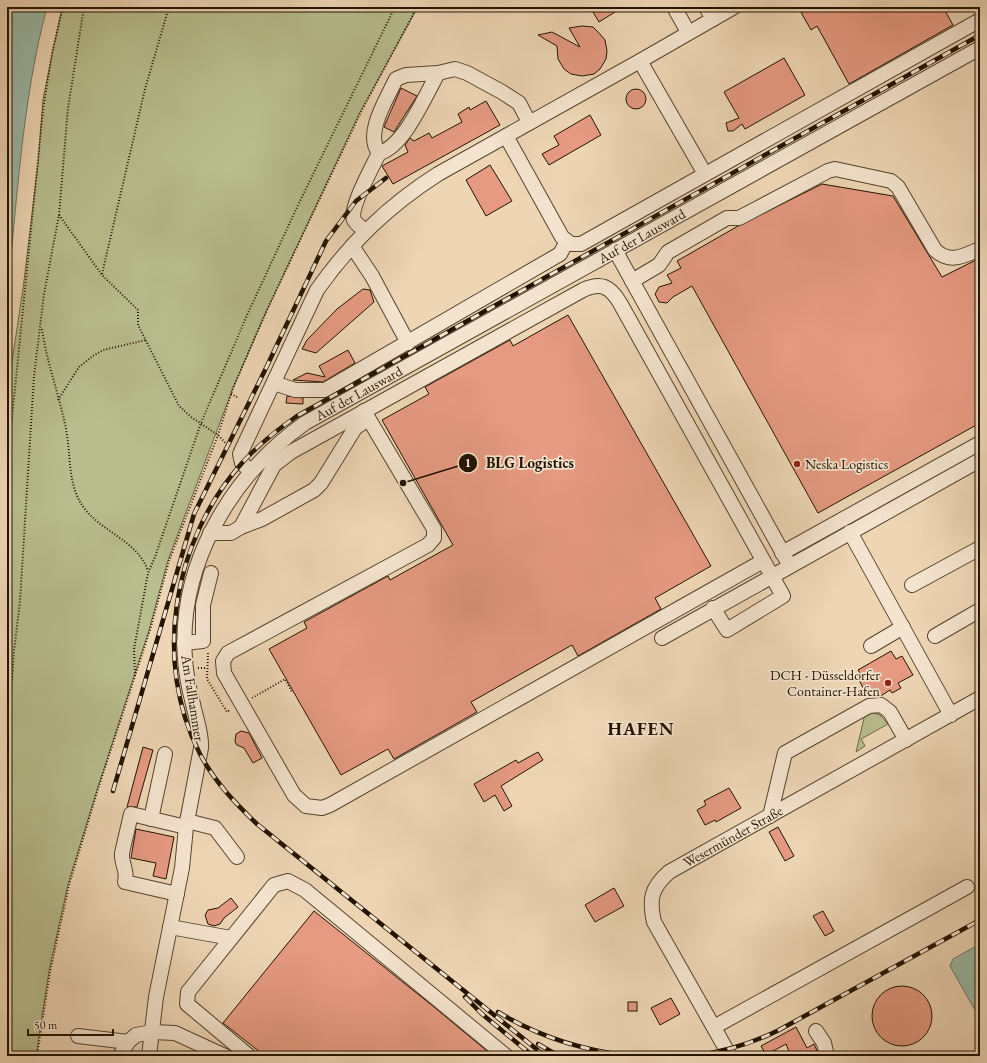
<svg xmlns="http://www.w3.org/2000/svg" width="987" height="1063" font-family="'EB Garamond',serif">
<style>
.green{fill:#b8be8e;stroke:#6d6847}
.water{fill:#9bbaa8;stroke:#6b7765}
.building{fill:#e59a81;stroke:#221300}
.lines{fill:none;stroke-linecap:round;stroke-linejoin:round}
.minor-casing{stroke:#55442d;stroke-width:16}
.path{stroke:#221300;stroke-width:2;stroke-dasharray:1 2;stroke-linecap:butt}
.minor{stroke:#f4e4cf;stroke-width:14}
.rail-casing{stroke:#221300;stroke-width:4.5}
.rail{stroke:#f4e4cf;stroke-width:3;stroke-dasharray:9;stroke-linecap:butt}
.poi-dot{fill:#8f2418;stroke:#f4e4cf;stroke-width:1.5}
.labels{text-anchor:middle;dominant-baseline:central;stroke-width:3.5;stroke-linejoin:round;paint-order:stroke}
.street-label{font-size:14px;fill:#221300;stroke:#f4e4cf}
.poi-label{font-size:14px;fill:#221300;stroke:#f4e4cf;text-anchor:start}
.district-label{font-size:18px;font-weight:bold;letter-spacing:1px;fill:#221300;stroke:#f4e4cf}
.leader{fill:none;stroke:#221300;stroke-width:1.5}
.callout-dot{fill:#221300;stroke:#f4e4cf;stroke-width:1.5}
.mark-label{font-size:12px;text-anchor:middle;font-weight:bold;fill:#fff}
.callout-label{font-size:15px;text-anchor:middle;font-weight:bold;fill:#221300;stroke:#f4e4cf;stroke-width:3.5;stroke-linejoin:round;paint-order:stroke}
</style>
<rect width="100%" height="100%" fill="#eed6b5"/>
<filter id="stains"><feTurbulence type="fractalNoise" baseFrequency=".005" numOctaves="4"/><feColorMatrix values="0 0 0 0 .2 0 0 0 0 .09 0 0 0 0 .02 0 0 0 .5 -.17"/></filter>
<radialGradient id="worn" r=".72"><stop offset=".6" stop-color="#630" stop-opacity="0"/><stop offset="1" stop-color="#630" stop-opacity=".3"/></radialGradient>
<!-- green -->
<g class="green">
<path d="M62 7H418L360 112 266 312 233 388 168 560 149 630 97 790 68 884 49 971 36 1056H7V427L11 368 23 289 38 164 43 99Z"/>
<path d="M873 713 880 715 888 724 861 739 865 746 856 752 865 714Z"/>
</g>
<!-- water -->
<g class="water">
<path d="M7 7H47C22 101 17 201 7 297Z"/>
<path d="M980 944V1019L950 966 953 959Z"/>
</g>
<!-- building -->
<g class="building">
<path d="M590 7H623L599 22Z"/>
<path d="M798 7H943L953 25 849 84 817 26 811 30Z"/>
<path d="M582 26 593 27 600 34 605 40 607 51 606 59 600 69 594 74 582 76 571 74 564 69 558 59 557 46 538 35 552 32 580 47 569 28Z"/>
<path d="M784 58 805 95 745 129 742 124 733 131H728L726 123 739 118 724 92Z"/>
<path d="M401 88 417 96 394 132 384 127Z"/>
<circle cx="636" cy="99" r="10"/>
<path d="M486 101 500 125 393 184 382 166 408 152 405 145 410 138 414 141 429 133 432 138 462 122 458 114 469 107 470 110Z"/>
<path d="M590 115 601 135 549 165 542 154 559 145 554 136Z"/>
<path d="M490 165 512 201 486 216 466 180Z"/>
<path d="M822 184 893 196 942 277 980 258V423L818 513 692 286 673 297 667 303 659 302 655 294 659 287 672 283 667 275 681 268 677 261 738 226Z"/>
<path d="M363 289 370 290 374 302 316 353 302 349 307 340 337 309Z"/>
<path d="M568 315 711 566 655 598 661 609 578 656 572 645 471 702 477 712 394 759 388 749 341 775 269 649 307 628 304 622 388 576 390 580 453 545 382 420 429 394 425 387 510 340 513 346Z"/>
<path d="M348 350 355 363 323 382 293 380 307 373 325 377 319 366Z"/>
<path d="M287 396 303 398V404L286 403Z"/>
<path d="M891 651 896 659 902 656 913 675 898 683 901 688 892 693 890 690 879 697H873L872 694 868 697 859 680 863 678 858 670Z"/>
<path d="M241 731 249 733 262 758 253 763 244 748 237 745 235 742 236 734Z"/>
<path d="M143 747 153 750 137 807H127Z"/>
<path d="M538 752 543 760 501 786 512 806 504 811 495 795 484 802 474 784 516 760 518 763Z"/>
<path d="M729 788 741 808 716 822 715 820 705 825 697 810 706 805 704 801Z"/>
<path d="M778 827 794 856 785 861 769 832Z"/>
<path d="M136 829 174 837 166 879 153 876 156 863 131 858Z"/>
<path d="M614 888 624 906 595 922 585 905Z"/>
<path d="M231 898 238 907 224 918 220 924 214 926 208 924 205 915 208 910 218 908Z"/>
<path d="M314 911 434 1007 493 1056H265L223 1023Z"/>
<path d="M823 911 834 931 825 936 813 916Z"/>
<circle cx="902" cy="1016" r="30"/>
<path d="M671 998 680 1014 660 1025 651 1008Z"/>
<rect x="628" y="1002" width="9" height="9"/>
<path d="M796 1027 807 1048 814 1044 818 1053 813 1056H791L786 1044 766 1055 761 1046Z"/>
</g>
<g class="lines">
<!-- minor casing -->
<g class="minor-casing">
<g id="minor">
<path d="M674 7 688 32"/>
<path d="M706 7 713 19"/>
<path d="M640 61 705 174"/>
<path d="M506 136 562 237 571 244H581L980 20"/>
<path d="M379 153C364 133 387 99 396 79L406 75 438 73 455 69 467 73 502 92 519 103 529 122"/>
<path d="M379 153C404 147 425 96 438 73"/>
<path d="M365 231C362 228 356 224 354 220 349 208 373 166 379 153"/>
<path d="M352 246 372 276 408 343"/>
<path d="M615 250 790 566"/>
<path d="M632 281 659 265 668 252 727 218H739L828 171 835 169 891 181 898 187 935 250C950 264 963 256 980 249"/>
<path d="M274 383 295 390H325L560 254 567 241"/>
<path d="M364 411 434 529V538L428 545 228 653 223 661 224 673 294 795 306 806 322 808 330 805 763 561"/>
<path d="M250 471 242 463 240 454 317 290C351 242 388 206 438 174L640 61 734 7"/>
<path d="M241 527 274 465 291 452 583 290C601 282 610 286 620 303L783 596 727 630 713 608"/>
<path d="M850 532 951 715"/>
<path d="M210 533H231L241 527 262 519 314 490 321 483 355 428 368 419"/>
<path d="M782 553 980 443"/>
<path d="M912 585 980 548"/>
<path d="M935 636 980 610"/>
<path d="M662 638 980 460"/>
<path d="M184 643 203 641V605L211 573"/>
<path d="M871 646 903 627"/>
<path d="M770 816 785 753 869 706 881 705 890 712 906 740"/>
<path d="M151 819 165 754"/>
<path d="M187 821 215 828 237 857"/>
<path d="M177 894 125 882C128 869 121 865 122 853L131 814 186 827"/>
<path d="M170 927 231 938"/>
<path d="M714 1027 967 887"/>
<path d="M816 1031 824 1043 827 1056"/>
<path d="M78 1036 128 1042"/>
<path d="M120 1056 128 1042 136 1035 152 1032 175 1033 225 1056"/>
<path id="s1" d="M149 1056 156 997 182 868 186 827 201 748C202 733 196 719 193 704 189 689 186 674 185 659 178 566 230 476 305 423L980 48"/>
<path d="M249 1056 187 1004 188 992 274 885 288 881 305 890 506 1056"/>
<path id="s2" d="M730 1056 654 922C649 899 651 888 669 872L980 698"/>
</g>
</g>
<!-- path -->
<g class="path">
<path d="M59 215 102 275 138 310V325L179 406 191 417 218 435 230 448"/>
<path d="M102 274 145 89 169 7"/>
<path d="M42 329C47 365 61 399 67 435 71 461 68 486 84 508 103 533 138 541 148 571"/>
<path d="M231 394 239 398"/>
<path d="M58 400 79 367 93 356 103 350 146 340"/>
<path d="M7 468 43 110 52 53 63 7"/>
<path d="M208 653 207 679 227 712 230 710"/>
<path d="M198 668H207"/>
<path d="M135 676 134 649 148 573 155 557 201 423 248 313 299 203 395 7"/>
<path d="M252 698 285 679 292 692"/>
<path d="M7 749 14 651 20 601 34 376 44 294 59 215 68 108 84 7"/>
<path d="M37 1056 50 972 69 885 98 789 150 630 169 561 218 435 233 388 266 312 361 112 417 7"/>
</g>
<!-- minor -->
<use href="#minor" class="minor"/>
<!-- rail casing -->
<g class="rail-casing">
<g id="rail">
<path d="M113 791 194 514 267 366 326 241 356 201 386 178"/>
<path d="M465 997 482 1014 533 1056"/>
<path d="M498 1012C539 1037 582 1050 629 1056"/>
<path d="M538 1044 559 1056"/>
<path d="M545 1056 257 824C235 803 214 781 200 754 152 661 173 540 242 463 258 445 277 430 297 416L980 35"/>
<path d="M692 1056C723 1052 751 1044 779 1030L980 920"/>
</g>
</g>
<!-- rail -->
<use href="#rail" class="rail"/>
</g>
<!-- markers -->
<g class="poi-dot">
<circle cx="797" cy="464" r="4"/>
<circle cx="888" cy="683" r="4"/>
</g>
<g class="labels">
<!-- street labels -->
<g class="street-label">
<text stroke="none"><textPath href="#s1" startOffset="1065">Auf der Lausward</textPath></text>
<text stroke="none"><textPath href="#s1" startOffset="741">Auf der Lausward</textPath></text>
<text transform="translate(193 698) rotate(81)">Am Fallhammer</text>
<text stroke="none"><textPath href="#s2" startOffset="283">Wesermünder Straße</textPath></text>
</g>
<!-- poi labels -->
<g class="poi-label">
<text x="805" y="464">Neska Logistics</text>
<text x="880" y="675" text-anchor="end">DCH - Düsseldorfer<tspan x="880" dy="16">Container-Hafen</tspan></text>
</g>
<!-- district labels -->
<g class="district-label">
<text x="641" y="728">HAFEN</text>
</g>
</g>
<!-- callouts -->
<path class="leader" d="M403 483L468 463"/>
<g class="callout-dot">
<circle cx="403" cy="483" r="4"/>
<circle cx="468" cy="463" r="10"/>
</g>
<g class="mark-label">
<text x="468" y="467">1</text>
</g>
<g class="callout-label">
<text x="530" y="468">BLG Logistics</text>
</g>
<!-- margin -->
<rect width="987" height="1063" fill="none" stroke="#eed6b5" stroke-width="24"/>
<rect x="8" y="8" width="971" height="1047" fill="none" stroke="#221300" stroke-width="2"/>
<rect x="12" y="12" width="963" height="1039" fill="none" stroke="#221300"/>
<!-- scale -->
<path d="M28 1029v6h85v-6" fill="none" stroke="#221300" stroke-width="2"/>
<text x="34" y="1029" font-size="12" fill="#221300" stroke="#f4e4cf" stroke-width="3" paint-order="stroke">50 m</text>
<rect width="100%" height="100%" filter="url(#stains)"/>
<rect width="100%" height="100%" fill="url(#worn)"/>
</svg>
